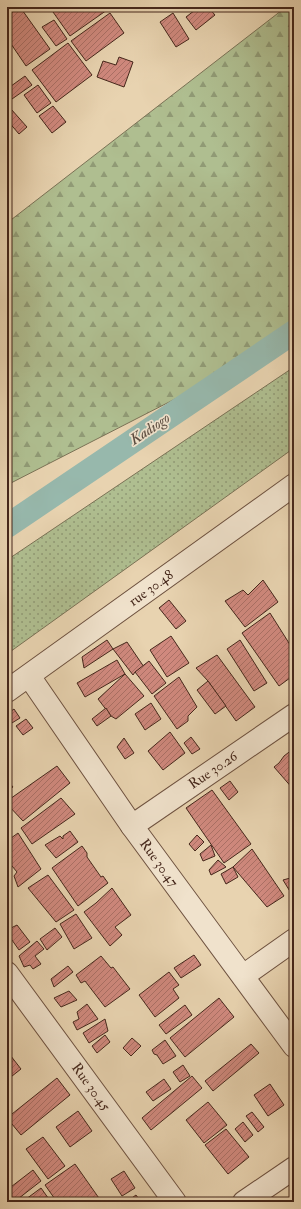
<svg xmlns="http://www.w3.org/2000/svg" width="301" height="1209" font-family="'IM FELL Double Pica',serif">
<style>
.forest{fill:url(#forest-firs);stroke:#7a7256}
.park{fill:url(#park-dots);stroke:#7a7256}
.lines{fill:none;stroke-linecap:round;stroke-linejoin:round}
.canal{stroke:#97b8ac;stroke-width:24}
.building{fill:url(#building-hatch);stroke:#45271b}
.minor-casing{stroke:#6e5240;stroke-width:24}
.minor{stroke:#f0e2cc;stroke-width:22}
.labels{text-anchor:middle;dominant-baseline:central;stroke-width:3.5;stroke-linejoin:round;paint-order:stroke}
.street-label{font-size:14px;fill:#45271b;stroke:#f0e2cc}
.water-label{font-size:15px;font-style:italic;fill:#5a4b3f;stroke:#f0e2cc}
</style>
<defs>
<pattern id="forest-firs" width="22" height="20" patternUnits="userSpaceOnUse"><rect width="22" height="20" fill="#afbe90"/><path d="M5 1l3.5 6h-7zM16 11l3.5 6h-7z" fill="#909a75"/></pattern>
<pattern id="park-dots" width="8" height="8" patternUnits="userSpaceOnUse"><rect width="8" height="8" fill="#afbe90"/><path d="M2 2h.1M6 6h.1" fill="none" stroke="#909a75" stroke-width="1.8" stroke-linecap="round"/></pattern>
<pattern id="building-hatch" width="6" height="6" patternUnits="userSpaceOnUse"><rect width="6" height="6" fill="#d0897e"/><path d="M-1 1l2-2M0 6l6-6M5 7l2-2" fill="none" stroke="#ab7066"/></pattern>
</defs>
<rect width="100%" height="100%" fill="#e8d3b0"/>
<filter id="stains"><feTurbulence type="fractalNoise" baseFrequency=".005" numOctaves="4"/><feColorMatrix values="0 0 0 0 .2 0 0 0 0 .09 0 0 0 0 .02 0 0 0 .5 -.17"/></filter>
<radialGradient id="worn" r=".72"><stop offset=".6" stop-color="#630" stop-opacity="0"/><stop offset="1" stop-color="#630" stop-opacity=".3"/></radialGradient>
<!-- forest -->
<path class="forest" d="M286 7H294V317L261 355 7 485V223Z"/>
<!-- park -->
<path class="park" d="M294 367V448L7 654V560Z"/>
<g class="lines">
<!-- canal -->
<path class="canal" d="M7 526 294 332"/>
</g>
<!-- building -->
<g class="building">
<path d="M20 7 50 49 26 66 7 38V16Z"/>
<path d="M59 7H105L107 10 70 36 53 12Z"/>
<path d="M199 7H208L215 15 196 30 186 17Z"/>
<path d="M110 13 124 33 86 61 71 41Z"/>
<path d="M173 13 189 39 176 47 160 22Z"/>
<path d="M54 20 67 39 56 46 42 27Z"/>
<path d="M68 43 92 75 56 102 32 70Z"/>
<path d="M119 57 133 62 124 87 97 77 103 61 116 65Z"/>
<path d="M7 71 11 76 7 80Z"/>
<path d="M25 76 32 85 12 99 7 93V89Z"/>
<path d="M38 85 51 103 37 113 24 95Z"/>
<path d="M53 106 66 122 52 133 39 116Z"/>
<path d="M11 109 27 127 19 134 7 120V112Z"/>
<path d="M263 580 278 602 245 627 225 601 243 590 248 595Z"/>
<path d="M169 600 186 621 176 629 159 608Z"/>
<path d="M270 613 294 651V675L279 686 242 633Z"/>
<path d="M171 636 189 663 167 677 150 650Z"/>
<path d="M107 640 113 649 84 668 82 657Z"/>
<path d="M240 640 267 683 254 691 227 649Z"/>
<path d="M127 642 144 667 135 672 133 675 113 649Z"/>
<path d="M217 655 255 707 236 721 208 681 196 668Z"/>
<path d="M117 660 125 674 85 697 77 683Z"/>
<path d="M149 661 166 683 152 694 135 672Z"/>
<path d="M125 674 144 696 116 719 111 716 98 699Z"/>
<path d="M179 677 197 707 188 716V721L177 729 154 696Z"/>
<path d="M208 681 226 706 215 714 197 690Z"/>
<path d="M151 703 161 719 145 730 135 714Z"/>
<path d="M106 708 111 716 97 726 92 719Z"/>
<path d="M14 709 20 718 7 726V714Z"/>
<path d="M26 719 33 728 23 735 16 726Z"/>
<path d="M170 732 185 753 163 770 148 751Z"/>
<path d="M191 737 200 749 192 754 184 743Z"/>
<path d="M124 738 134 753 125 759 117 747Z"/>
<path d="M293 749 294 750V790L274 767 279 763 284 756Z"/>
<path d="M57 766 70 783 23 821 7 804V801Z"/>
<path d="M7 780 13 787 7 791Z"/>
<path d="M230 781 238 792 229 800 220 788Z"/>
<path d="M212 790 251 844 224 863 186 808Z"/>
<path d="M61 798 75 814 32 844 21 828Z"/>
<path d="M70 831 78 842 56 858 45 845 60 836 63 839V836Z"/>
<path d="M18 833 41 869 18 887 14 876 17 872 7 860V841Z"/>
<path d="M197 835 204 842 195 851 189 844Z"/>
<path d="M211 845 215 856 203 861 200 854Z"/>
<path d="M82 846 87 853V857L101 877 103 876 108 883 78 906 52 868Z"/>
<path d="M252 849 284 896 267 907 233 867Z"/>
<path d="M218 860 226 867 211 875 209 870Z"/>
<path d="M233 867 238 877 226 884 221 874Z"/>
<path d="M48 875 74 910 56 922 28 888Z"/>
<path d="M294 877V891L291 893 283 880Z"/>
<path d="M112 888 131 915 115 927 122 935 110 946 84 912 96 903Z"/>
<path d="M76 914 92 938 74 949 60 924Z"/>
<path d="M17 925 30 942 19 950 7 933V930Z"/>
<path d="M55 928 62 937 47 950 40 939Z"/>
<path d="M37 941 44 949 35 956 41 964 33 969 30 965 24 967 19 956Z"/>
<path d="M194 955 201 965 181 978 174 968Z"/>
<path d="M101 956 111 968 113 967 130 989 105 1007 85 981 81 983 76 975Z"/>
<path d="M68 966 73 972 54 987 51 979Z"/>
<path d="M169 972 179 985 173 989 179 998 155 1017 139 995Z"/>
<path d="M69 991 77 1000 61 1007 54 998Z"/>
<path d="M219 998 234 1017 185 1057 170 1038Z"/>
<path d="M87 1004 98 1019 77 1030 73 1022 79 1019 77 1012Z"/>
<path d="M185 1005 192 1015 166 1034 159 1025Z"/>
<path d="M105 1019 108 1031 89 1043 83 1033Z"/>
<path d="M105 1035 110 1042 97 1053 92 1046Z"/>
<path d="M132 1038 141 1046 131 1056 123 1048Z"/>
<path d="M165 1040 176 1056 163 1064 157 1055 154 1054 152 1050Z"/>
<path d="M251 1044 259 1053 213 1091 205 1081Z"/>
<path d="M7 1051 21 1069 7 1080Z"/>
<path d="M183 1065 190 1076 180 1082 173 1072Z"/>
<path d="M192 1076 202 1088 151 1130 142 1118Z"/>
<path d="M57 1078 70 1095 21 1135 7 1118Z"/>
<path d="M164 1079 171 1089 153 1101 146 1092Z"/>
<path d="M270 1084 284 1105 268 1116 254 1095Z"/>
<path d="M208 1102 227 1125 204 1143 186 1120Z"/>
<path d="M7 1105 12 1111 7 1115Z"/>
<path d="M78 1111 92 1131 70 1147 56 1127Z"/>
<path d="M252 1112 264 1127 258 1132 246 1116Z"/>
<path d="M243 1122 253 1135 245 1142 235 1129Z"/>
<path d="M226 1129 249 1157 228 1174 205 1145Z"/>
<path d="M43 1137 65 1166 48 1179 26 1149Z"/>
<path d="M75 1164 101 1201 99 1202H57L45 1185Z"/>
<path d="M33 1170 41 1181 14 1202H7V1190Z"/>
<path d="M124 1171 135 1188 122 1196 111 1179Z"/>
<path d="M41 1188 51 1202H22Z"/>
<path d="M136 1195 141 1202H126Z"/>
</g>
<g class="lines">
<!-- minor casing -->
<g class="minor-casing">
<g id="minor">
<path d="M29 676 132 826 294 1046"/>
<path d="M7 691 294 485"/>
<path d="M132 826 294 715"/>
<path d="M7 973 175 1202"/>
<path d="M243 976 294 940"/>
<path d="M244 1202 294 1168"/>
</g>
</g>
<!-- minor -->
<use href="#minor" class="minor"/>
</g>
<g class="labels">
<!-- street labels -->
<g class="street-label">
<text transform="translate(151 588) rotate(-36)">rue 30.48</text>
<text transform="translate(213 770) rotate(-34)">Rue 30.26</text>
<text transform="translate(159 863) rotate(54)">Rue 30.47</text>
<text transform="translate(91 1087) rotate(54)">Rue 30.45</text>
</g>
<!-- water labels -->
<g class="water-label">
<text transform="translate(150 429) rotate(-34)">Kadiogo</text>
</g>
</g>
<!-- margin -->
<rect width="301" height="1209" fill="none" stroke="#e8d3b0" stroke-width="24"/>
<rect x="8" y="8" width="285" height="1193" fill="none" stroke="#45271b" stroke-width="2"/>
<rect x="12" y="12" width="277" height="1185" fill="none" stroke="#45271b"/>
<rect width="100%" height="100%" filter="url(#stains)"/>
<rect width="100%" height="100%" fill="url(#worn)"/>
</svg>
